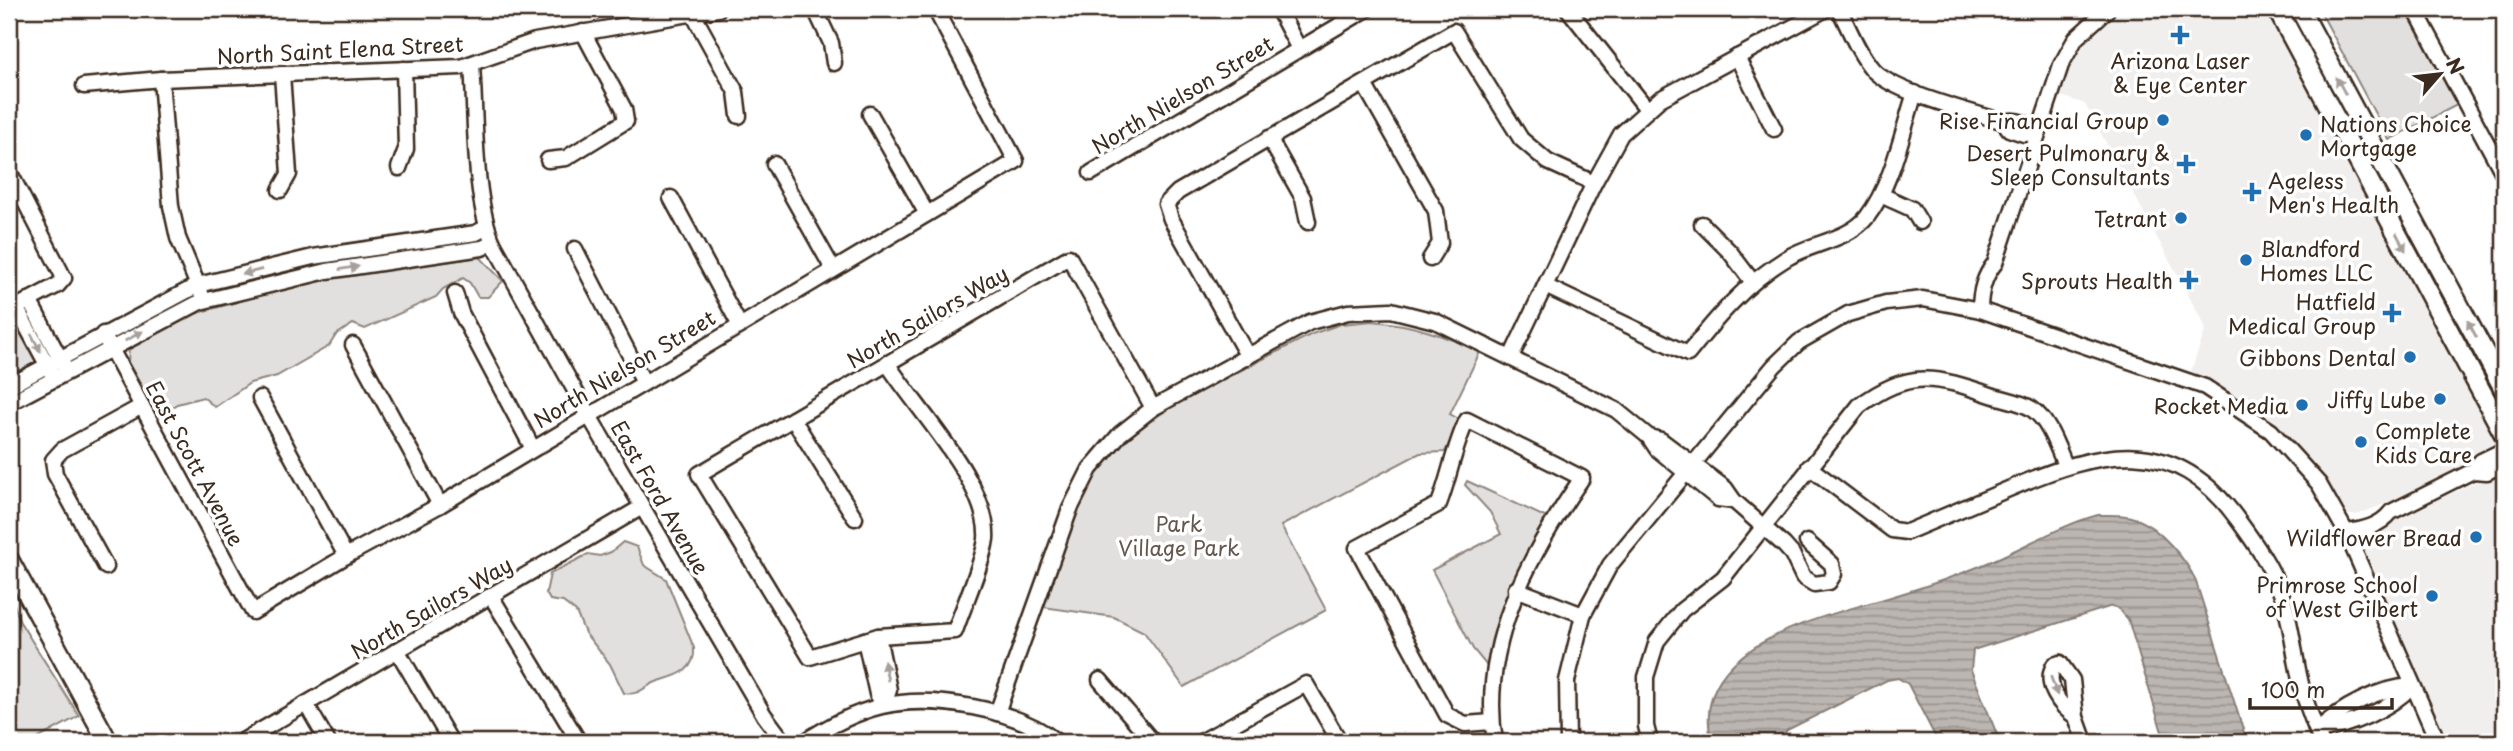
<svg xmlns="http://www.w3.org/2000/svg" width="2513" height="751" font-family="'Playpen Sans',sans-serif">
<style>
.built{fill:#f1efee}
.green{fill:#e2e0de;stroke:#8e857e;stroke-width:2}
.water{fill:url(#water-rules);stroke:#887e77;stroke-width:2}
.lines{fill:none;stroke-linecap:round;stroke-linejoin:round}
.minor-casing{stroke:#3b2a1e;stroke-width:19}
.major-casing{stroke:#3b2a1e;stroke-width:23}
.minor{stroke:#fff;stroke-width:14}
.major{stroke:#fff;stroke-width:18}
.oneway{fill:#a79f9a}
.poi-dot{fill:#1f6fb2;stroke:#fff;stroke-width:2.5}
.labels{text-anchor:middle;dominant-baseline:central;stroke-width:7;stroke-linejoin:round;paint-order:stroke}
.street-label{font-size:21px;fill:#3b2a1e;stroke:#fff}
.poi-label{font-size:21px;fill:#3b2a1e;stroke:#fff;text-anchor:end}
.park-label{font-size:21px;fill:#65584e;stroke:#fff}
</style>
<defs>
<pattern id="water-rules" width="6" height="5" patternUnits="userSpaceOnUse" patternTransform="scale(1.75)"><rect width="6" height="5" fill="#bcb6b3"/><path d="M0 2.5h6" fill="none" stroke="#9a9491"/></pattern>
</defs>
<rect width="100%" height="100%" fill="#fff"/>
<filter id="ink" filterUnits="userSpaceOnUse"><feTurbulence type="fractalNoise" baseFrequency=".0143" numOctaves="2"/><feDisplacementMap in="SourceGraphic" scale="14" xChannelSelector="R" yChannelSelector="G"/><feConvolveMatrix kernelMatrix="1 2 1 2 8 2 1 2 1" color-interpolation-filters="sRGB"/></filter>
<g filter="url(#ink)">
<!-- built -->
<g class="built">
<path d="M2128 9H2266L2492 427 2496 436 2494 447 2407 495 2357 515H2347L2328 483 2275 423 2250 402 2191 371 2206 328 2085 104 2058 95 2066 72 2089 37 2103 23Z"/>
<path d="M2504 469V742H2447L2359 545 2360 540 2366 533Z"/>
</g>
<!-- green -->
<g class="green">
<path d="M2319 9H2406L2457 105 2389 140Z"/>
<path d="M480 257 503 281 488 297H478L470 283 463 278 443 289 436 297 365 329 353 324 336 335 329 346 277 376 250 383 215 407 203 397 177 404 159 415 128 363 129 348 183 317 319 279Z"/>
<path d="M9 320H16L37 358 34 364 9 379Z"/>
<path d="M1372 321C1413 324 1443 335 1480 352L1450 414 1460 420 1445 452 1420 453 1281 526 1326 610 1184 687 1144 632 1114 617 1043 607 1080 500 1098 470 1128 437 1175 404 1312 334 1341 324Z"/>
<path d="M1467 481 1545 517 1487 666 1473 649 1432 570 1501 534 1490 512 1465 485Z"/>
<path d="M623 542 637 547 644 565 666 579 694 648C696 673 674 676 656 682 643 687 639 696 624 693L610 664 585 633 576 612 563 602 550 600 546 593 550 574 588 554 600 556 611 552Z"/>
<path d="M9 589 20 622 79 716 32 742H9Z"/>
</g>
<!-- water -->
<path class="water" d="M2098 515C2111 515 2124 514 2137 519 2159 528 2188 561 2196 582L2247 742H2165L2128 619 2118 608 2112 606 1973 650 1971 670 2000 742H1938L1908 684 1898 678 1887 680 1787 730 1779 742H1712C1686 646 1819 618 1884 599 1915 590 1946 580 1975 568 2017 552 2055 527 2098 515Z"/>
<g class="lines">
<!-- minor casing -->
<g class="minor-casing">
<g id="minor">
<path d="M815 9 831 43 834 63"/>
<path d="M1278 9 1299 49"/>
<path d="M1568 9 1647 109"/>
<path d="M1839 9C1849 28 1858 53 1873 70 1894 93 1973 112 2004 122 2018 118 2028 124 2038 133"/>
<path d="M2415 9 2504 175"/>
<path d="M693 14 736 92 739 116"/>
<path d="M1737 57 1774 129"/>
<path d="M472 65C476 116 473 197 493 243L588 414 764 715 784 742"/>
<path d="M161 79 171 206 178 238 201 293"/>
<path d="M1364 84 1436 211 1440 243 1430 259"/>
<path d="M84 86 161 79 461 67 535 41 718 9"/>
<path d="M870 114 927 214"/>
<path d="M2004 122 2009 129 2024 134 2038 133"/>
<path d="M1269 138 1303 198 1308 222"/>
<path d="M548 160 566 158 626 121 624 109 583 32"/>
<path d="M774 164 833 269"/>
<path d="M399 168 406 149 404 69"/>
<path d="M9 171 64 278 58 285 9 311"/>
<path d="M1091 173 1367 9"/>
<path d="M280 190 289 174 282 74"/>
<path d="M1881 195 1912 209 1920 222"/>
<path d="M671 198 739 324"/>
<path d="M1702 224 1730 252 1752 281"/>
<path d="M575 249 643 381"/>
<path d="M1545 286 1688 354C1717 317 1746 283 1787 258 1811 243 1849 240 1867 217 1893 183 1902 132 1915 93"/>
<path d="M455 293 461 313 532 447"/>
<path d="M29 300 63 364"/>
<path d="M16 307 52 374"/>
<path d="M1980 310C1980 292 1984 276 1995 263L2061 65 2076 38 2108 9"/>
<path d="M103 334 253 612 346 556 440 505 1016 161 935 9"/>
<path d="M353 345 440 505"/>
<path d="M1247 355 1171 219 1166 204 1178 192 1454 31 1521 139 1548 162 1594 183"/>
<path d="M1511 357 1594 183 1621 134 1660 99 1826 9"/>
<path d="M887 363C916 409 990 484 986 539 983 563 963 607 955 631L878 636 810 657 699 474 1069 257 1153 408"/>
<path d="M9 386 198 285 313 257 476 233 487 227"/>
<path d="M260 398 346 556"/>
<path d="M9 403 200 302 327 271 482 248 493 243"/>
<path d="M793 419 855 518"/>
<path d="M1649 437 1661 440 1725 488 1734 501 1784 545 1792 554 1803 577 1814 584 1829 582 1834 574 1832 564 1807 542"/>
<path d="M1809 467 1892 530 1907 532C1942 517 1976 503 2011 488 2098 451 2174 430 2238 520 2255 543 2271 566 2281 593 2293 625 2294 660 2303 692 2308 709 2315 726 2321 742"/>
<path d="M2473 471 2487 472 2504 463"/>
<path d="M2346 532C2363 530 2380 526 2391 512L2473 471 2481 461 2504 450"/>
<path d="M106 567 55 474 53 460 62 450 142 406"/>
<path d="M1516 589 1583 615"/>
<path d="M491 596 579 742"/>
<path d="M878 636 889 690 884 705"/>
<path d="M865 640 877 694 884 705"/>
<path d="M397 650 451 742"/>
<path d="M1100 680 1153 742"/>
<path d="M306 704 328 742"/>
<path d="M997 713 1070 509 1090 469 1120 434 1153 408 1310 322 1348 312 1391 310 1435 321 1616 410 1649 437 1657 449 1718 499 1734 501"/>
<path d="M2076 717C2061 707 2043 685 2054 665L2060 663 2072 680 2076 717 2085 742"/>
<path d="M1492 722 1465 724 1447 715 1357 548 1439 504C1450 475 1454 447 1467 420L1582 478C1529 555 1479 645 1495 742"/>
<path d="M2317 731C2341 707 2379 688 2412 686"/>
<path d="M2317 731C2350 726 2389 710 2412 686"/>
<path d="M241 742 642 507"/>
<path d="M804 742C829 726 853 713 882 706 932 694 1017 709 1057 742"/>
<path d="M1201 742 1306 684 1340 742"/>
<path d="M1568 742 1567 681 1583 615 1610 565 1774 366 1799 342 1848 314 1886 303 1923 299 1980 310 2205 387 2271 431 2319 484 2346 532 2438 742"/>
<path d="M1650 742 1646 726V677L1657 641 1682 610 1723 578 1859 406C1909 369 1936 376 1991 395 2003 399 2022 402 2032 409 2049 421 2057 447 2065 465"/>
</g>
</g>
<!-- major casing -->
<g class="major-casing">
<g id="major">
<path d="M2277 9 2504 434"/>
<path d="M2300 9 2504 389"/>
<path d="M9 560 108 742"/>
</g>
</g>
<!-- minor -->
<use href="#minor" class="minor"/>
<!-- major -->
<use href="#major" class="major"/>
</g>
<!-- one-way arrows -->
<defs><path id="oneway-solid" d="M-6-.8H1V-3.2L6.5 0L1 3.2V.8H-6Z" transform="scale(1.75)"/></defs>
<g class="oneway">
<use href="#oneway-solid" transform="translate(2341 86) rotate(-118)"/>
<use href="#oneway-solid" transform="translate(2401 242) rotate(62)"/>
<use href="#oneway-solid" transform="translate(349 268) rotate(-9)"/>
<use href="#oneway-solid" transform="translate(252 272) rotate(166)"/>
<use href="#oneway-solid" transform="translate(2472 329) rotate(-118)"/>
<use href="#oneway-solid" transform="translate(134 336) rotate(-28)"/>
<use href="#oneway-solid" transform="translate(36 343) rotate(62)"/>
<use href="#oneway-solid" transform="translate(886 671) rotate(-101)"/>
<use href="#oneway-solid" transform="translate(2054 686) rotate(71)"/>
</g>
</g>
<!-- markers -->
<g class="poi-dot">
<path d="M2176.5 24.5h7v7h7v7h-7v7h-7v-7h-7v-7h7z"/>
<circle cx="2163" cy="120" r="7"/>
<circle cx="2306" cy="135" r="7"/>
<path d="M2182.5 153.5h7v7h7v7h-7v7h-7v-7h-7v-7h7z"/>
<path d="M2248.5 181.5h7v7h7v7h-7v7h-7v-7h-7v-7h7z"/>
<circle cx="2181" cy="218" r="7"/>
<circle cx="2246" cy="260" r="7"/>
<path d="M2185.5 269.5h7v7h7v7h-7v7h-7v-7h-7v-7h7z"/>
<path d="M2388.5 302.5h7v7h7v7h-7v7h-7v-7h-7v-7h7z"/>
<circle cx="2410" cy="357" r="7"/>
<circle cx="2440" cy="399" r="7"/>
<circle cx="2302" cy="405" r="7"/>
<circle cx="2361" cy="442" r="7"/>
<circle cx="2476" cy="537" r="7"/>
<circle cx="2432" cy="596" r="7"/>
</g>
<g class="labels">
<!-- street labels -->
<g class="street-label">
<text transform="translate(340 49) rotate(-3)">North Saint Elena Street</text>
<text transform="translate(1182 94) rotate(-31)">North Nielson Street</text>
<text transform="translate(927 316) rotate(-30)">North Sailors Way</text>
<text transform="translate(624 368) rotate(-31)">North Nielson Street</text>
<text transform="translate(196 463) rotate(62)">East Scott Avenue</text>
<text transform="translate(661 497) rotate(60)">East Ford Avenue</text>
<text transform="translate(431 607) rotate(-30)">North Sailors Way</text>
</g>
<!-- poi labels -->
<g class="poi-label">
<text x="2180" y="60" text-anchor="middle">Arizona Laser<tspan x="2180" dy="24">&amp; Eye Center</tspan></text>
<text x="2149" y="120">Rise Financial Group</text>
<text x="2320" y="123" text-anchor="start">Nations Choice<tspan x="2320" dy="24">Mortgage</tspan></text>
<text x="2170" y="152">Desert Pulmonary &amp;<tspan x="2170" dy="24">Sleep Consultants</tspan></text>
<text x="2268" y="180" text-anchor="start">Ageless<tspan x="2268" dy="24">Men's Health</tspan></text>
<text x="2167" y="218">Tetrant</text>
<text x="2260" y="248" text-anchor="start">Blandford<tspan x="2260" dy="24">Homes LLC</tspan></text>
<text x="2173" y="280">Sprouts Health</text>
<text x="2376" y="301">Hatfield<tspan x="2376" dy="24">Medical Group</tspan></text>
<text x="2396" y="357">Gibbons Dental</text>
<text x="2426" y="399">Jiffy Lube</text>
<text x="2288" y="405">Rocket Media</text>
<text x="2375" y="430" text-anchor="start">Complete<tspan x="2375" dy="24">Kids Care</tspan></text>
<text x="2462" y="537">Wildflower Bread</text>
<text x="2418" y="584">Primrose School<tspan x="2418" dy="24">of West Gilbert</tspan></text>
</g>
<!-- park labels -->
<g class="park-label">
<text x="1179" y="523">Park<tspan x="1179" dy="24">Village Park</tspan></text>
</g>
</g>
<!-- margin -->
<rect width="2513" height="751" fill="none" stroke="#fff" stroke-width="35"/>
<rect x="18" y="18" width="2478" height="716" fill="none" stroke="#3b2a1e" stroke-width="2.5" filter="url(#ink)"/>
<!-- north arrow -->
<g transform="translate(2440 74) rotate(62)" stroke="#ffffff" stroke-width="5" paint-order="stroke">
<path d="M0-5L12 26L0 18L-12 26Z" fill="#3b2a1e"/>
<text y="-10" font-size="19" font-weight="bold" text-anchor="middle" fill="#3b2a1e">N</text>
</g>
<!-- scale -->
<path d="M2250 698v10h142v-10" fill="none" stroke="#3b2a1e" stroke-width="3.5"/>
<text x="2261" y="698" font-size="21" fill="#3b2a1e" stroke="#ffffff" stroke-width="5" paint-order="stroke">100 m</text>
</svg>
